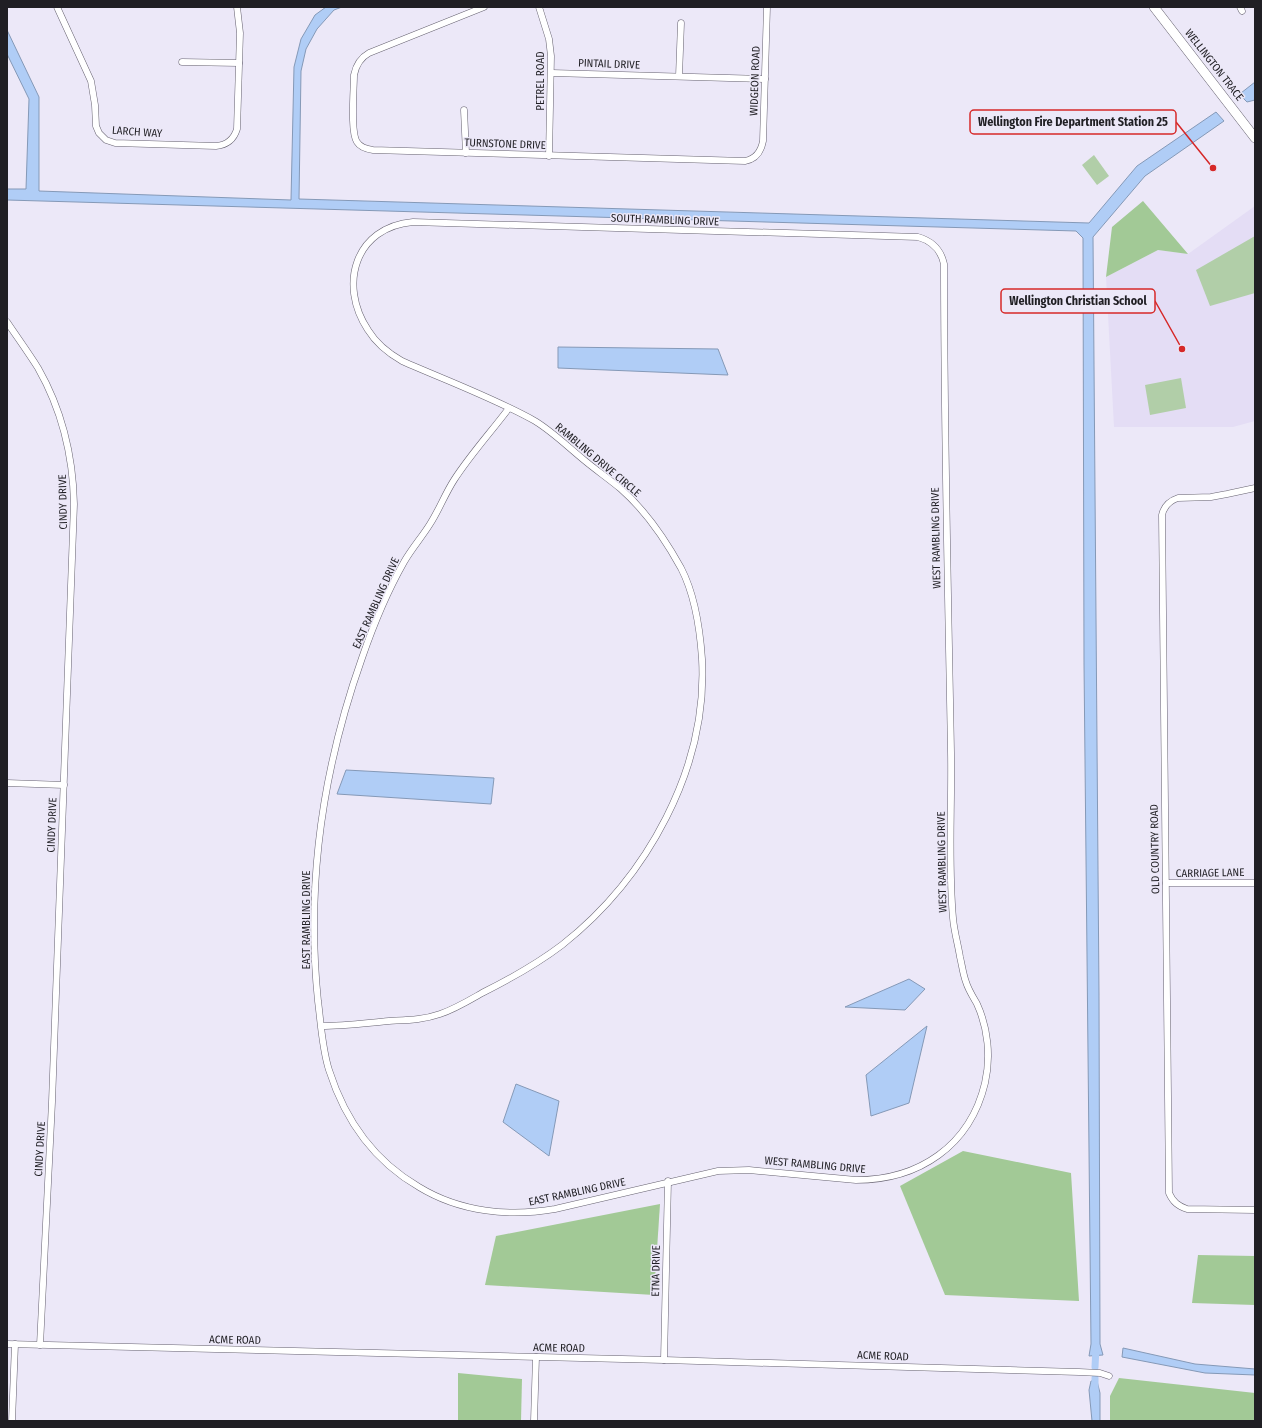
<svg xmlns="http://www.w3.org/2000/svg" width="1262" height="1428" font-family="'Fira Sans Condensed',sans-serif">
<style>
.built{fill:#e4ddf5}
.green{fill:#b1cea8}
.forest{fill:#a2c996}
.water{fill:#b0cdf6;stroke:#8599b7}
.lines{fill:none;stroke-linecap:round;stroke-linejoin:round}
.canal{stroke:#b0cdf6;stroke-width:7}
.street-casing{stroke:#666270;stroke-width:7}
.secondary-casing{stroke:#666270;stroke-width:10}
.street{stroke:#fff;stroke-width:6}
.secondary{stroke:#fff;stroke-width:9}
.labels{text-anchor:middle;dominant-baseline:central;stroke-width:3;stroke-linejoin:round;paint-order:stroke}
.street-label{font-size:11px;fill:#201f24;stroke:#ece8f8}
.leader{fill:none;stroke:#d62828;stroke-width:1.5}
.callout-dot{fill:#d62828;stroke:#ece8f8;stroke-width:1.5}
.callout{fill:#ece8f8;stroke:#d62828;stroke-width:1.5}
.callout-label{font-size:12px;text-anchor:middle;font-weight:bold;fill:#201f24}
</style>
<rect width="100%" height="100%" fill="#ece8f8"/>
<!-- built -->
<path class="built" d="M1255 206V421L1233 427H1114L1106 277 1158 250 1188 254Z"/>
<!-- green -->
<g class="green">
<path d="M1094 155 1109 176 1097 185 1082 165Z"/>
<path d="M1255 236V293L1210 306 1196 270Z"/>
<path d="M1181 378 1186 408 1150 415 1145 385Z"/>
</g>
<!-- forest -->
<g class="forest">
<path d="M1143 201 1188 254 1158 250 1106 277 1112 227Z"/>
<path d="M963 1151 1071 1173 1079 1301 945 1295 900 1186Z"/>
<path d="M660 1204 654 1295 485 1285 496 1236Z"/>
<path d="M1198 1255 1255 1256V1305L1192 1303Z"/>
<path d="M458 1373 522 1379 521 1421H458Z"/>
<path d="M1119 1378 1255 1393V1421H1110V1396Z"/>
</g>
<!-- water -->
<g class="water">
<path d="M326 7H342L334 10 317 29 306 49 301 71 299 199 1089 223 1137 166 1216 112 1224 121 1145 176 1093 237 1099 995 1100 1344 1103 1355 1089 1356 1091 1344 1084 663 1083 238 1076 231 7 200V189H26L29 99 7 54V30L39 97V191L291 200 294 67 301 39 315 15Z"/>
<path d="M1255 82V100L1247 102 1242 97 1241 93Z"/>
<path d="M558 347 718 349 728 375 558 368Z"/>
<path d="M346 770 494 778 491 804 337 794Z"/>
<path d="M909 979 925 989 905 1010 845 1007Z"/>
<path d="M927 1026 909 1103 871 1116 866 1075Z"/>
<path d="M516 1084 559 1101 549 1156 503 1122Z"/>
<path d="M1123 1348 1195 1364 1255 1369V1375L1205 1373 1122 1357Z"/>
<path d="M1091 1381H1097L1100 1393V1421H1092L1089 1390Z"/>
</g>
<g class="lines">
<!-- canal -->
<g class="canal">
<path d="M1095 1367 1096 1347"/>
<path d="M1095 1391V1378"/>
</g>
<!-- street casing -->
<g class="street-casing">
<g id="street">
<path d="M57 7 91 81 95 105 96 126 99 133 106 140 115 143 216 146C227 145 234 139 237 129L240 33 237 7"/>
<path d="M484 7 369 53C360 58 356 65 354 75 354 89 350 132 357 142 360 147 366 149 373 150L745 161C756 159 761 152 763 141L767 7"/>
<path d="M539 7 549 39 551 56 549 156"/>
<path d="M1240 7 1242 11"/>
<path d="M182 62 239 63"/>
<path d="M552 73 765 79"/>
<path d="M679 76 681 23"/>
<path d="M464 110 466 153"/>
<path d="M7 322C17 337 28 352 38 368 62 410 73 456 74 504L52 1102 40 1345"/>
<path d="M1255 488 1227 494 1211 497 1178 498C1169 501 1164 506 1162 515L1169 1193C1173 1202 1178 1206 1187 1209L1255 1210"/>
<path d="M7 783 64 785"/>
<path d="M1166 883H1255"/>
<path d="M321 1026C344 1026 366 1023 389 1021 406 1020 423 1020 440 1014 455 1009 468 1001 482 993 510 979 537 964 562 945 647 878 708 768 702 659 700 629 695 595 681 568 665 539 646 511 621 489 609 479 596 470 584 460 568 447 553 432 535 421 494 398 445 380 402 361 388 353 376 343 368 330 338 285 355 227 413 222L918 237C932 241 941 250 944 264 944 427 948 589 951 752 952 807 948 862 953 918 954 931 958 944 960 957 962 965 963 974 966 982 968 989 973 997 977 1004 988 1028 991 1057 985 1083 970 1146 919 1180 856 1180L749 1170 718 1171 555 1209C509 1217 460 1212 419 1187 374 1161 345 1120 329 1070 322 1048 321 1024 318 1001 306 885 323 768 362 658 373 626 387 592 404 562 412 548 422 537 430 524 439 510 445 494 454 480 470 455 491 432 509 408"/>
<path d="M7 1344 664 1360 1079 1372 1100 1373 1109 1376"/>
<path d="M664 1360 668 1181"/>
<path d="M12 1421 15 1344"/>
<path d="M534 1421 536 1357"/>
</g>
</g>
<!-- secondary casing -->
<g class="secondary-casing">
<path id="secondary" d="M1154 7 1255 138"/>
</g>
<!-- street -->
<use href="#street" class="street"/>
<!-- secondary -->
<use href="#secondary" class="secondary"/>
</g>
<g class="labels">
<!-- street labels -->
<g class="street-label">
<text transform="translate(609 64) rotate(2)">PINTAIL DRIVE</text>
<text transform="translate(1214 65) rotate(52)">WELLINGTON TRACE</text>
<text transform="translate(540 81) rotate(-90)">PETREL ROAD</text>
<text transform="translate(755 81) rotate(-88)">WIDGEON ROAD</text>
<text transform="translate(137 132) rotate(4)">LARCH WAY</text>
<text transform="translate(505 144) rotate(2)">TURNSTONE DRIVE</text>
<text transform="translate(665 220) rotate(2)">SOUTH RAMBLING DRIVE</text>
<text transform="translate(598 460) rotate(40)">RAMBLING DRIVE CIRCLE</text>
<text transform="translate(63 502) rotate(-91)">CINDY DRIVE</text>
<text transform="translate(936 538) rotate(-91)">WEST RAMBLING DRIVE</text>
<text transform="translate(376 603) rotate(-66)">EAST RAMBLING DRIVE</text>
<text transform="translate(52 825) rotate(-88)">CINDY DRIVE</text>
<text transform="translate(1155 849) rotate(-91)">OLD COUNTRY ROAD</text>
<text transform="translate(942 862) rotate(-91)">WEST RAMBLING DRIVE</text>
<text transform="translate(1210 873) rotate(-1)">CARRIAGE LANE</text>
<text transform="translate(306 920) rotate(-90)">EAST RAMBLING DRIVE</text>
<text transform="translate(40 1149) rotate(-87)">CINDY DRIVE</text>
<text transform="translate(815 1165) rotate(5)">WEST RAMBLING DRIVE</text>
<text transform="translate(577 1192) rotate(-12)">EAST RAMBLING DRIVE</text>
<text transform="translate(656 1271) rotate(-89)">ETNA DRIVE</text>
<text transform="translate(235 1340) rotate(1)">ACME ROAD</text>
<text transform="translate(559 1348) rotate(1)">ACME ROAD</text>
<text transform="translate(883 1356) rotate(2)">ACME ROAD</text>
</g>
</g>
<!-- callouts -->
<path class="leader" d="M1213 168L1176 122M1182 349L1155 301"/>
<g class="callout-dot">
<circle cx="1213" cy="168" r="4"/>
<circle cx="1182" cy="349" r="4"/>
</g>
<g class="callout">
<rect x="970" y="110" width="206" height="24" rx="4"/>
<rect x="1001" y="289" width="154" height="24" rx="4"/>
</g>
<g class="callout-label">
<text x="1073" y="126">Wellington Fire Department Station 25</text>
<text x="1078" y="305">Wellington Christian School</text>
</g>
<!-- border -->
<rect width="1262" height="1428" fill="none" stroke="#201f24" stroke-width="16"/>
</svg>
